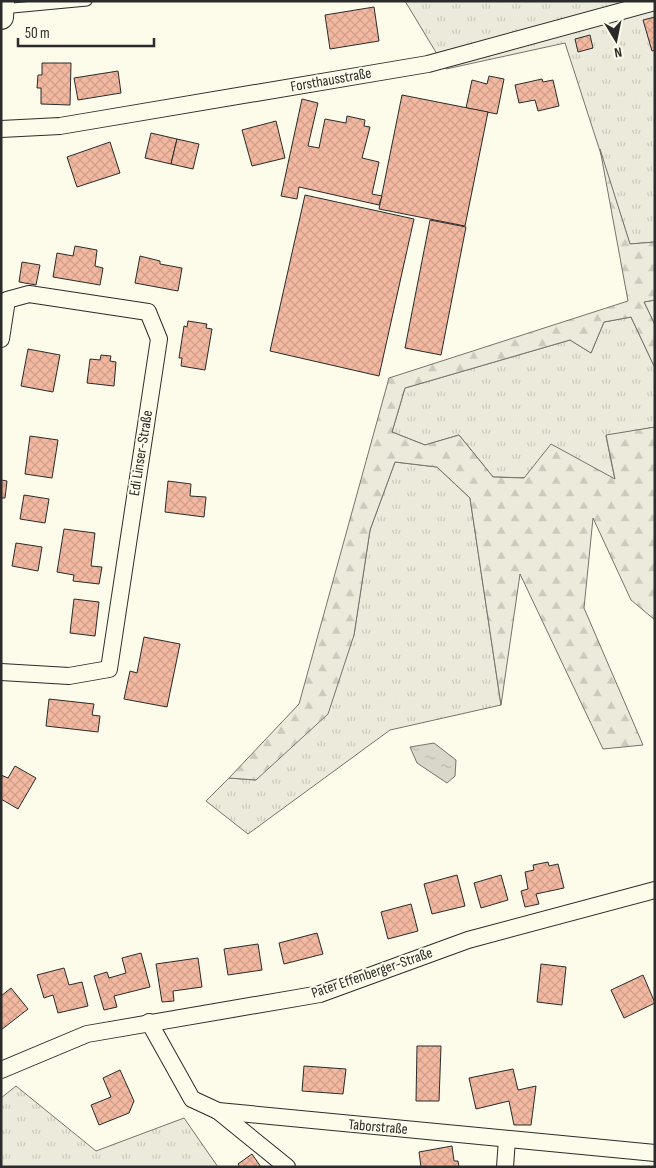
<svg xmlns="http://www.w3.org/2000/svg" width="656" height="1168" font-family="'Sofia Sans Condensed',sans-serif">
<style>
.grass{fill:url(#grass-tufts);stroke:#74746e}
.forest{fill:url(#forest-firs);stroke:#74746e}
.water{fill:url(#water-ripples);stroke:#74746e}
.building{fill:url(#building-cross-hatch);stroke:#2b2b2b}
.lines{fill:none;stroke-linecap:round;stroke-linejoin:round}
.service-casing{stroke:#2b2b2b;stroke-width:11}
.minor-casing{stroke:#2b2b2b;stroke-width:18}
.secondary-casing{stroke:#2b2b2b;stroke-width:26}
.service{stroke:#fdfbea;stroke-width:9}
.minor{stroke:#fdfbea;stroke-width:16}
.secondary{stroke:#fdfbea;stroke-width:24}
.labels{text-anchor:middle;dominant-baseline:central;stroke-width:4;stroke-linejoin:round;paint-order:stroke}
.street-label{font-size:15px;fill:#2b2b2b;stroke:#fdfbea}
</style>
<defs>
<pattern id="grass-tufts" width="24" height="20" patternUnits="userSpaceOnUse" patternTransform="scale(1.25)"><rect width="24" height="20" fill="#ecebdb"/><path d="M3 7l-1-3M5 7V3M7 7l1-3M15 17l-1-3M17 17v-4M19 17l1-3" fill="none" stroke="#cbcabc"/></pattern>
<pattern id="forest-firs" width="22" height="20" patternUnits="userSpaceOnUse" patternTransform="scale(1.25)"><rect width="22" height="20" fill="#ecebdb"/><path d="M5 1l3.5 6h-7zM16 11l3.5 6h-7z" fill="#cbcabc"/></pattern>
<pattern id="water-ripples" width="26" height="14" patternUnits="userSpaceOnUse" patternTransform="scale(1.25)"><rect width="26" height="14" fill="#d8d7c9"/><path d="M2 4q2-2 4 0t4 0M15 11q2-2 4 0t4 0" fill="none" stroke="#bab9ad"/></pattern>
<pattern id="building-cross-hatch" width="8" height="8" patternUnits="userSpaceOnUse" patternTransform="scale(1.25)"><rect width="8" height="8" fill="#f2b8a0"/><path d="M0 0l8 8M0 8l8-8" fill="none" stroke="#d09e8a"/></pattern>
</defs>
<rect width="100%" height="100%" fill="#fdfbea"/>
<!-- grass -->
<g class="grass">
<path d="M405 1H655V242L630 244 565 43 446 69Z"/>
<path d="M655 300V325L644 302Z"/>
<path d="M631 317 655 368V427L606 436 615 480 493 477 459 435 425 445 392 432 405 388 570 340 591 353 604 322Z"/>
<path d="M395 462 437 467 470 498 501 705 390 730 248 834 206 801 229 778 256 780 354 635 370 530Z"/>
<path d="M16 1086 96 1151 184 1118 218 1167H1V1098Z"/>
</g>
<!-- forest -->
<path class="forest" d="M600 149 630 244 655 242V300L644 302 655 325V368L631 317 604 322 591 353 570 340 405 388 392 432 425 445 459 435 493 477 524 478 551 444 615 479 606 435 655 427V620L631 600 593 518 584 608 643 745 603 749 520 574 501 705 470 498 437 467 395 462 370 530 354 635 328 714 256 780 229 778 299 704 389 378 628 301Z"/>
<!-- water -->
<path class="water" d="M434 743 456 760 455 776 447 783 417 763 410 747Z"/>
<!-- building -->
<g class="building">
<path d="M374 7 379 41 330 49 325 15Z"/>
<path d="M655 17V50L652 51 643 20Z"/>
<path d="M590 35 593 48 578 52 575 39Z"/>
<path d="M42 63H71L70 105 41 104V88H37L38 75H42Z"/>
<path d="M118 71 121 93 78 100 74 78Z"/>
<path d="M489 76 504 79 497 114 466 108 472 80 487 84Z"/>
<path d="M542 79 543 82 553 80 559 106 538 111 535 100 519 103 515 85Z"/>
<path d="M402 95 488 112 465 226 379 209Z"/>
<path d="M302 99 318 103 308 146 319 148 325 119 346 123 347 116 365 120 364 126 370 127 362 158 379 162 372 194 382 196 379 205 299 187 297 199 281 196Z"/>
<path d="M276 121 285 158 252 166 242 130Z"/>
<path d="M151 133 177 139 171 164 145 158Z"/>
<path d="M177 139 199 144 193 169 171 164Z"/>
<path d="M110 142 120 173 77 187 67 157Z"/>
<path d="M305 195 414 219 379 376 270 351Z"/>
<path d="M430 220 466 227 441 355 405 348Z"/>
<path d="M75 246 97 250 95 266 103 268 100 285 53 277 57 253 73 256Z"/>
<path d="M140 256 160 261V264L182 268 178 291 135 283Z"/>
<path d="M22 262 40 265 36 285 19 282Z"/>
<path d="M188 321 207 324 206 328 212 329 205 370 181 366 182 358H179L184 326 187 327Z"/>
<path d="M28 349 60 355 53 392 21 386Z"/>
<path d="M101 355 111 356 110 361 116 362 114 386 87 383 90 359 100 360Z"/>
<path d="M30 436 58 440 52 478 25 474Z"/>
<path d="M1 480 7 481 5 498H1Z"/>
<path d="M168 481 191 484 190 496 206 497 204 517 165 512Z"/>
<path d="M24 495 49 499 45 523 20 519Z"/>
<path d="M64 529 95 533 91 566 102 567 99 584 73 581 74 575 57 572Z"/>
<path d="M16 543 42 547 38 571 12 566Z"/>
<path d="M74 599 99 602 95 636 70 633Z"/>
<path d="M144 637 180 644 167 707 124 699 130 671 137 673Z"/>
<path d="M49 699 94 704 92 715 100 716 98 732 46 726Z"/>
<path d="M15 766 36 778 18 809 1 799V775L8 778Z"/>
<path d="M548 862 549 866 558 864 564 888 536 894 539 904 525 907 521 891 528 889 525 872 534 870 533 865Z"/>
<path d="M457 875 465 906 432 914 424 884Z"/>
<path d="M501 875 508 900 481 908 474 883Z"/>
<path d="M411 904 418 931 388 939 381 912Z"/>
<path d="M317 933 323 954 284 964 279 943Z"/>
<path d="M258 944 262 970 228 975 224 949Z"/>
<path d="M141 953 150 987 114 996 117 1007 104 1010 94 976 107 972 109 978 126 973 122 958Z"/>
<path d="M198 958 202 987 173 991 174 1001 162 1002 156 964Z"/>
<path d="M541 964 566 967 562 1005 537 1002Z"/>
<path d="M64 968 69 985 82 982 88 1006 58 1013 53 995 44 998 37 975Z"/>
<path d="M643 975 655 1003 624 1018 611 990Z"/>
<path d="M11 988 28 1009 1 1030V996Z"/>
<path d="M417 1046H441L439 1101H416Z"/>
<path d="M304 1066 346 1069 343 1094 302 1091Z"/>
<path d="M513 1069 518 1090 536 1086 531 1125H514L509 1101 476 1109 469 1078Z"/>
<path d="M120 1070 134 1101 129 1113 99 1125 91 1105 111 1097 103 1078Z"/>
<path d="M452 1146 454 1161H458L459 1167H421L419 1152Z"/>
<path d="M252 1154 261 1167H240L238 1164Z"/>
</g>
<g class="lines">
<!-- service casing -->
<g class="service-casing">
<path id="service" d="M2 9 87 1"/>
</g>
<!-- minor casing -->
<g class="minor-casing">
<g id="minor">
<path d="M1 129 60 126 428 64 655 2"/>
<path d="M1 339 7 300 29 294 148 312 159 339 109 669 69 676 1 672"/>
<path d="M149 1022 192 1099 218 1111 655 1153"/>
<path d="M1 1070 87 1034 320 994 468 940 655 890"/>
<path d="M218 1111 287 1167"/>
<path d="M505 1167 507 1139"/>
</g>
</g>
<!-- secondary casing -->
<g class="secondary-casing">
<path id="secondary" d="M1 17 2 1"/>
</g>
<!-- service -->
<use href="#service" class="service"/>
<!-- minor -->
<use href="#minor" class="minor"/>
<!-- secondary -->
<use href="#secondary" class="secondary"/>
</g>
<g class="labels">
<!-- street labels -->
<g class="street-label">
<text transform="translate(331 80) rotate(-10)">Forsthausstraße</text>
<text transform="translate(141 453) rotate(-81)">Edi Linser-Straße</text>
<text transform="translate(372 973) rotate(-19)">Pater Effenberger-Straße</text>
<text transform="translate(378 1127) rotate(5)">Taborstraße</text>
</g>
</g>
<!-- border -->
<rect width="656" height="1168" fill="none" stroke="#2b2b2b" stroke-width="5"/>
<!-- north arrow -->
<g transform="translate(616 40) rotate(170)" stroke="#fdfbea" stroke-width="4" paint-order="stroke">
<path d="M0-4L9 19L0 12L-9 19Z" fill="#2b2b2b"/>
<text y="-8" font-size="14" font-weight="bold" text-anchor="middle" fill="#2b2b2b">N</text>
</g>
<!-- scale -->
<path d="M18 38v8h136v-8" fill="none" stroke="#2b2b2b" stroke-width="2.5"/>
<text x="25" y="38" font-size="15" fill="#2b2b2b" stroke="#fdfbea" stroke-width="4" paint-order="stroke">50 m</text>
</svg>
